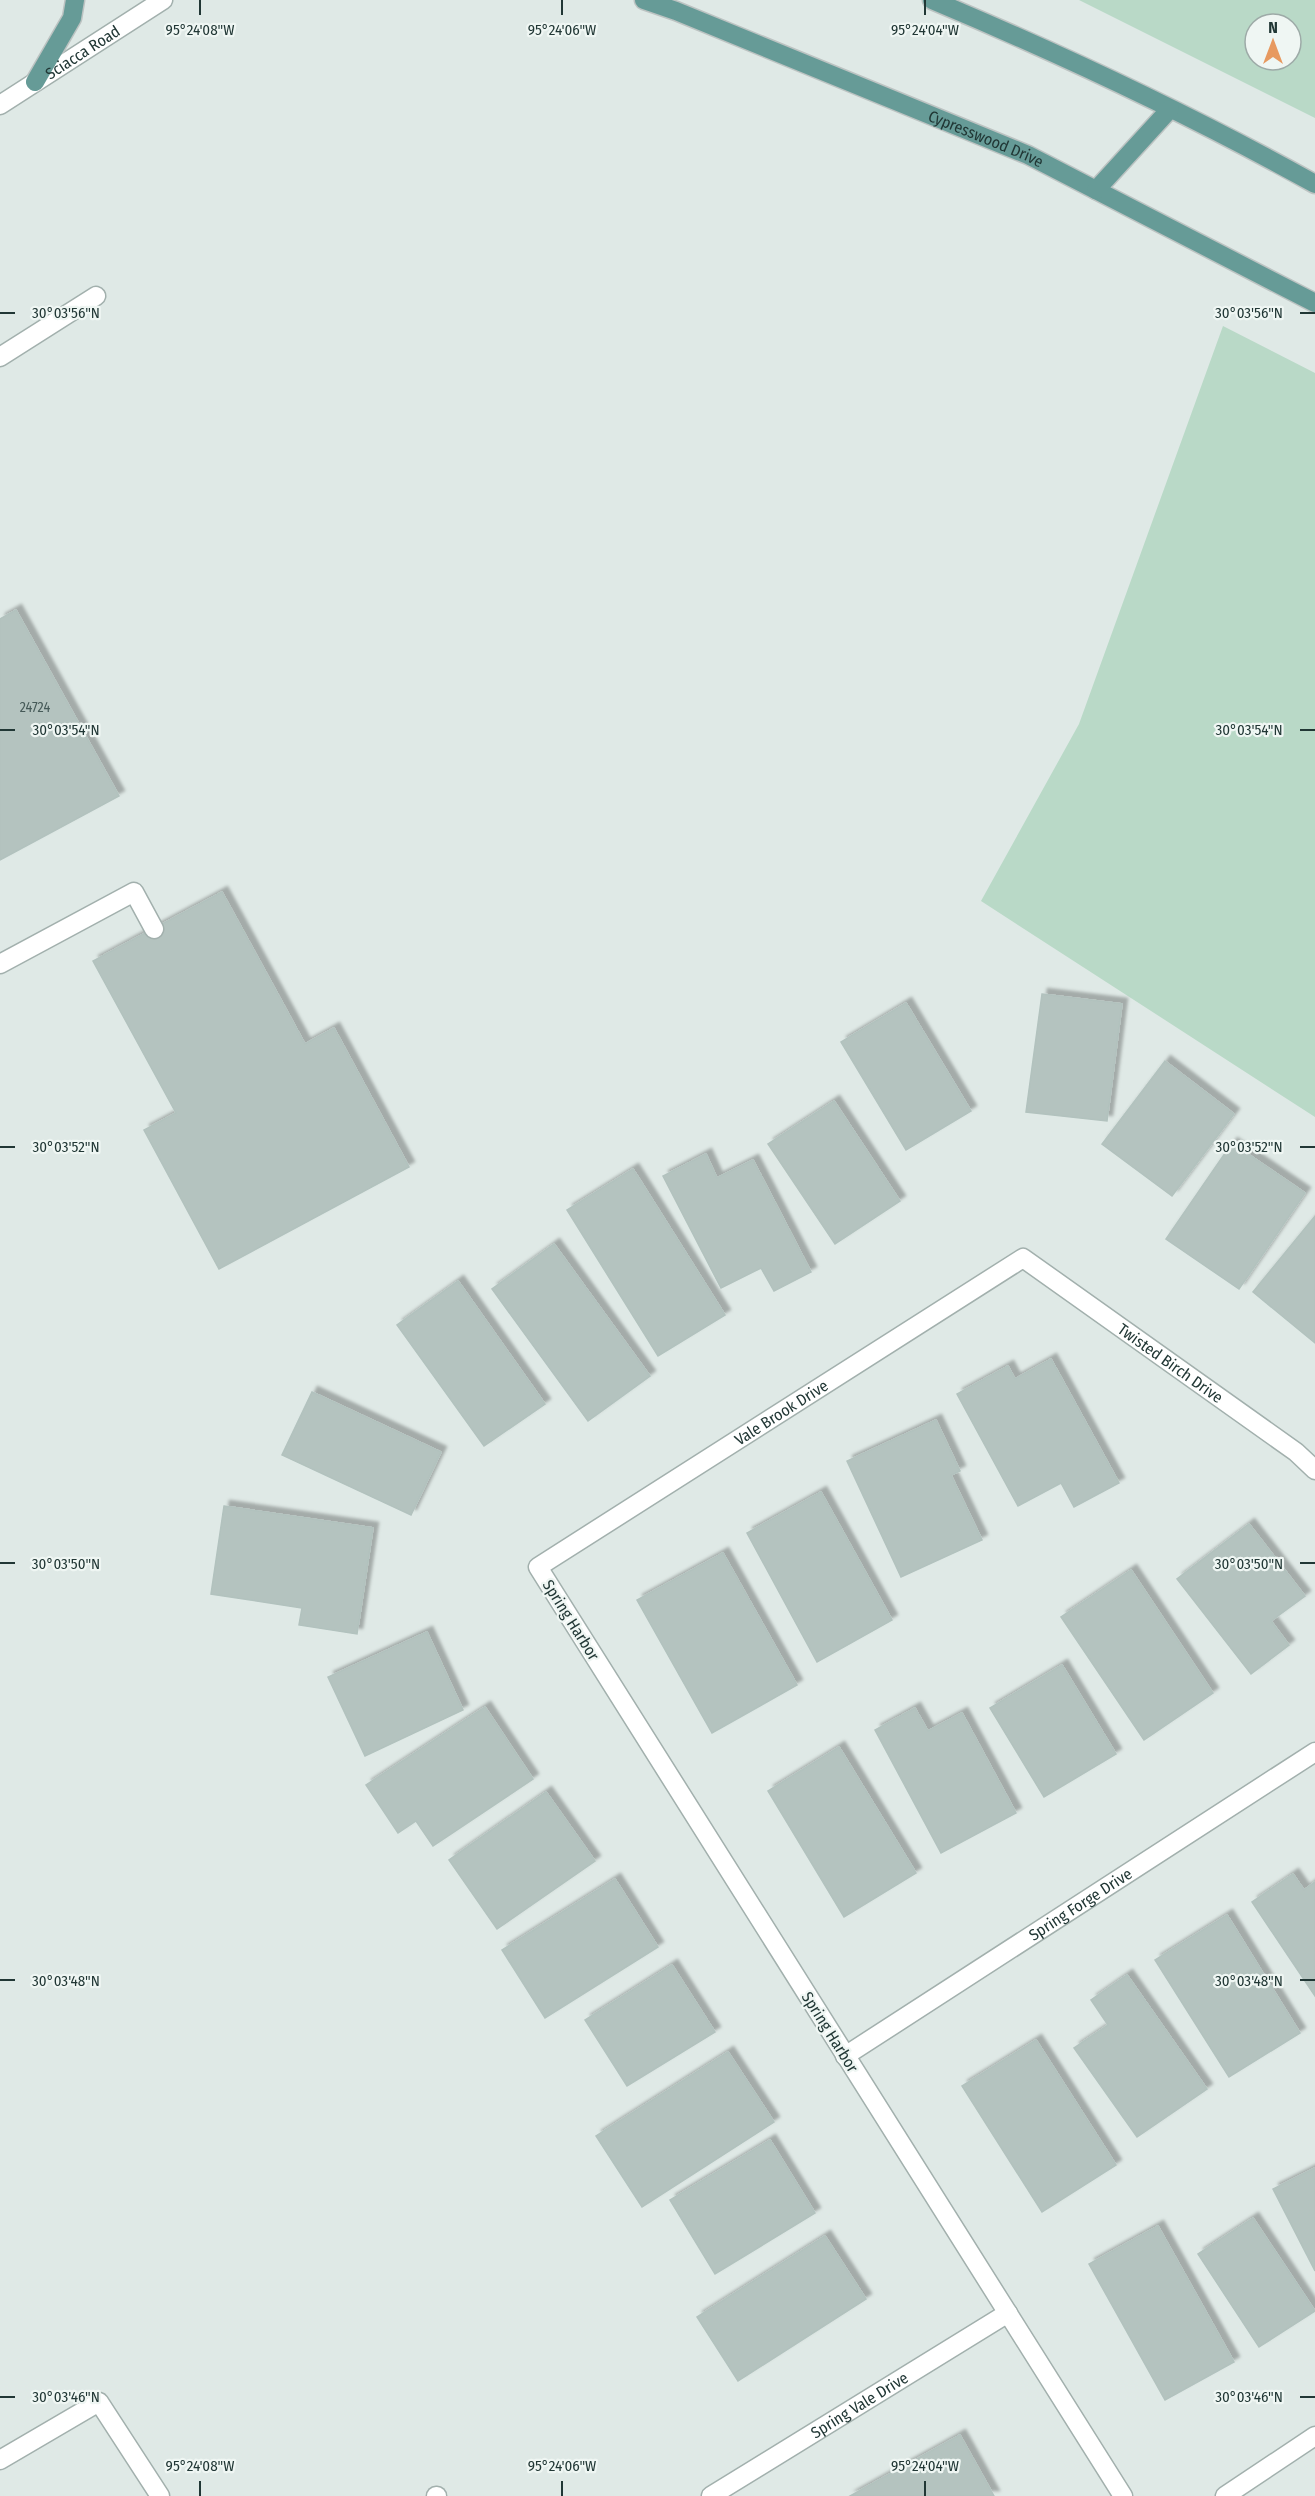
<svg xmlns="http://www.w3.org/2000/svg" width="1315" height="2496" font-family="'Fira Sans Condensed',sans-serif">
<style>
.green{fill:#b9d9c7;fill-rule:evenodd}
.building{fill:#b4c3bf;stroke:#b2c2be;stroke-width:1.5;filter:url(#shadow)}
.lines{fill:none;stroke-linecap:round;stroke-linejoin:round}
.minor-casing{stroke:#a2b0ad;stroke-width:21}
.major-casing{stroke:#bcc3c2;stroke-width:21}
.minor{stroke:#fff;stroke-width:18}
.major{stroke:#669b97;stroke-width:18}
.ticks{fill:none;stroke:#213735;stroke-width:2}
.labels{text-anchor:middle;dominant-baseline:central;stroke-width:4.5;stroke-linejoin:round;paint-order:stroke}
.number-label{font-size:14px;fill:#465a58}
.street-label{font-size:16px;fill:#213735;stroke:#eff6f3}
.ticks-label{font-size:15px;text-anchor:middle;fill:#213735;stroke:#eff6f3;stroke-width:4.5;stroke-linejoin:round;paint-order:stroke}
</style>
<defs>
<filter id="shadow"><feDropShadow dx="5.5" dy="-5.5" stdDeviation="1.5" flood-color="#0004"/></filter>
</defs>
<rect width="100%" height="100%" fill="#dfe9e6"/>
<!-- green -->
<g class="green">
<path d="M1079 0H1315V118ZM1255 24H1291V60H1255Z"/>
<path d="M1223 326 1315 373V1117L981 901 1079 724Z"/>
</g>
<!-- building -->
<g class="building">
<path d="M16 610 119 796 0 860V619Z"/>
<path d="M222 892 305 1044 334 1028 409 1167 219 1269 144 1130 176 1113 93 961Z"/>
<path d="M1042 994 1122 1004 1107 1121 1026 1112Z"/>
<path d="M906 1003 971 1111 906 1150 841 1042Z"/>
<path d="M1165 1061 1234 1114 1172 1196 1102 1144Z"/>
<path d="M834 1101 900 1201 835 1244 768 1144Z"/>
<path d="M1232 1143 1305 1193 1239 1289 1166 1239Z"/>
<path d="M706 1154 717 1178 753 1160 811 1272 774 1291 761 1268 721 1288 663 1176Z"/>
<path d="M633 1169 725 1315 658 1356 567 1210Z"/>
<path d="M1315 1216V1343L1253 1292Z"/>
<path d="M554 1244 650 1376 588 1421 492 1289Z"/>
<path d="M458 1281 545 1404 484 1446 397 1325Z"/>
<path d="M1051 1359 1119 1483 1074 1507 1061 1483 1018 1506 957 1394 1008 1366 1015 1379Z"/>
<path d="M312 1392 441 1452 411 1515 282 1455Z"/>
<path d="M936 1420 960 1471 951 1475 982 1540 901 1577 847 1461Z"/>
<path d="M821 1492 892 1620 817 1662 747 1533Z"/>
<path d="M224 1506 373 1528 357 1634 299 1625 302 1608 211 1594Z"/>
<path d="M1249 1524 1305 1596 1271 1621 1289 1645 1251 1674 1177 1579Z"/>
<path d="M723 1553 797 1685 712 1733 637 1600Z"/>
<path d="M1131 1570 1213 1693 1144 1740 1061 1617Z"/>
<path d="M427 1632 463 1710 365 1756 328 1677Z"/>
<path d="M1062 1665 1116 1754 1044 1797 990 1708Z"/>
<path d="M485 1707 533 1779 433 1846 416 1821 398 1833 366 1785Z"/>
<path d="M915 1708 928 1731 962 1713 1016 1813 941 1853 875 1730Z"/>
<path d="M839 1747 916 1873 844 1917 768 1791Z"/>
<path d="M546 1792 595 1861 497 1929 449 1860Z"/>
<path d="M1293 1874 1304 1890 1315 1882V1996L1252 1902Z"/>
<path d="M615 1879 658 1947 545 2018 502 1950Z"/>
<path d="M1227 1915 1300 2033 1229 2077 1155 1960Z"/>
<path d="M672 1965 715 2032 627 2086 585 2020Z"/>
<path d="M1127 1975 1207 2089 1137 2137 1074 2048 1108 2025 1091 2000Z"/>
<path d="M1036 2040 1116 2165 1042 2212 962 2086Z"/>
<path d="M728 2052 774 2122 642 2207 596 2136Z"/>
<path d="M770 2140 815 2213 715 2274 670 2200Z"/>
<path d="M1315 2168V2271L1273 2189Z"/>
<path d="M1253 2218 1315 2311 1259 2347 1198 2254Z"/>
<path d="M1158 2226 1234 2362 1165 2400 1089 2264Z"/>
<path d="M825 2236 866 2299 738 2381 697 2317Z"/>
<path d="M960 2435 994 2496H850Z"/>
</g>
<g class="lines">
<!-- minor casing -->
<g class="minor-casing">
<g id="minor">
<path id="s1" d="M0 105 163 0"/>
<path d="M0 357 96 296"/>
<path d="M0 964 134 892 154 929"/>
<path id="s2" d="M845 2056 1315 1752"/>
<path d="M0 2460 99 2402 160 2496"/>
<path d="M436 2496H437"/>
<path id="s3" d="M711 2496 1008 2313"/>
<path id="s4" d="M1123 2496 538 1567 1023 1258 1296 1452 1315 1470"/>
<path d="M1225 2496 1315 2436"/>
</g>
</g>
<!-- major casing -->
<g class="major-casing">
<g id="major">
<path id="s5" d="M644 0 676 11 1028 155 1315 303"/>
<path d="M932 0C1063 55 1191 115 1315 184"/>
<path d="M35 82 72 18 75 0"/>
<path d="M1096 190 1170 109"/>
</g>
</g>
<!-- minor -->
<use href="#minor" class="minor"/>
<!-- major -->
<use href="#major" class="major"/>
</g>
<!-- ticks -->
<path class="ticks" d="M200 0V15M562 0V15M925 0V15M0 313H15M1300 313H1315M0 730H15M1300 730H1315M0 1147H15M1300 1147H1315M0 1563H15M1300 1563H1315M0 1980H15M1300 1980H1315M0 2397H15M1300 2397H1315M200 2481V2496M562 2481V2496M925 2481V2496"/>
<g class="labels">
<!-- number labels -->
<g class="number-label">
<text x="35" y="707">24724</text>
</g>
<!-- street labels -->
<g class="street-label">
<text stroke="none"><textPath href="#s1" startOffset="98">Sciacca Road</textPath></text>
<text stroke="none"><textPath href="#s5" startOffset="369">Cypresswood Drive</textPath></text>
<text stroke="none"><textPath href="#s4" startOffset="1854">Twisted Birch Drive</textPath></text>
<text stroke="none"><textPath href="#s4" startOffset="1386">Vale Brook Drive</textPath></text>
<text transform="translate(571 1620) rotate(58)">Spring Harbor</text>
<text stroke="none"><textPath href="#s2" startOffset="280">Spring Forge Drive</textPath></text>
<text transform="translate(830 2032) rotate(58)">Spring Harbor</text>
<text stroke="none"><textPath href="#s3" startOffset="174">Spring Vale Drive</textPath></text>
</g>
</g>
<g class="ticks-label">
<text x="200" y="35">95°24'08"W</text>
<text x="562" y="35">95°24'06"W</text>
<text x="925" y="35">95°24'04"W</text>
<text x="66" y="318">30°03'56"N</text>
<text x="1249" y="318">30°03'56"N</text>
<text x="66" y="735">30°03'54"N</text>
<text x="1249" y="735">30°03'54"N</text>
<text x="66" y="1152">30°03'52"N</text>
<text x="1249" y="1152">30°03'52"N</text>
<text x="66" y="1569">30°03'50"N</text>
<text x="1249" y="1569">30°03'50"N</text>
<text x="66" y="1986">30°03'48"N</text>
<text x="1249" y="1986">30°03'48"N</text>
<text x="66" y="2402">30°03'46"N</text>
<text x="1249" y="2402">30°03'46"N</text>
<text x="200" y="2471">95°24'08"W</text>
<text x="562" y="2471">95°24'06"W</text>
<text x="925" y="2471">95°24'04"W</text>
</g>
<!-- north arrow -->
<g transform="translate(1273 42)"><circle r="28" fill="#eff6f3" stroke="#9daaa7" stroke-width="1.5"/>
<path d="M0-4.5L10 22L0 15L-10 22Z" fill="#e7995f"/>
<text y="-9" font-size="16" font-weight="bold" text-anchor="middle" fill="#213735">N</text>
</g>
</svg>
